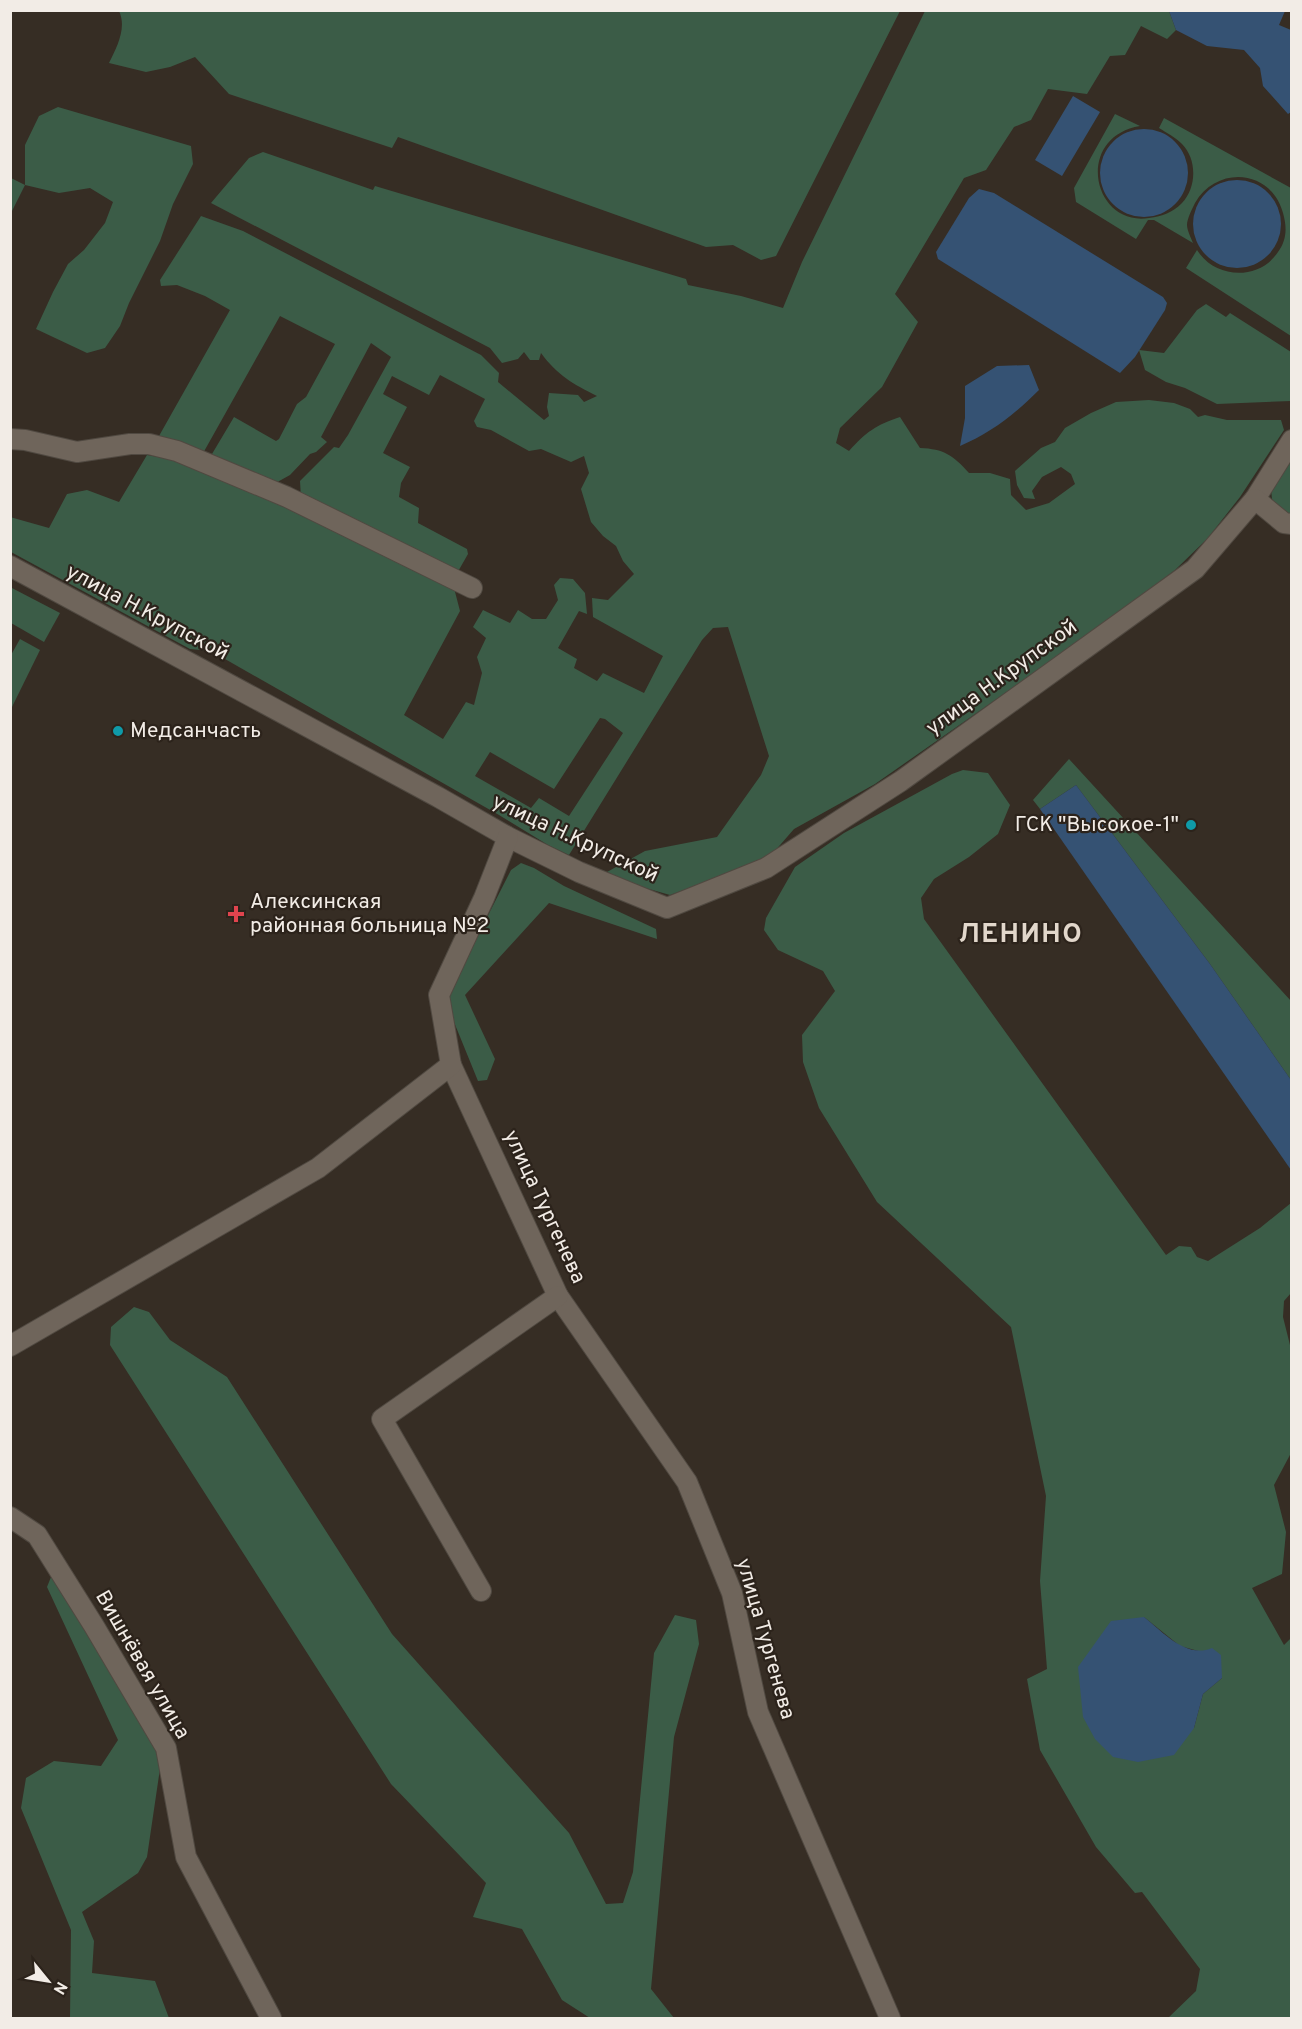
<svg xmlns="http://www.w3.org/2000/svg" width="1302" height="2029" font-family="Overpass,sans-serif">
<style>
.green{fill:#3b5c47;fill-rule:evenodd}
.water{fill:#355273}
.lines{fill:none;stroke-linecap:round;stroke-linejoin:round}
.minor-casing{stroke:#504941;stroke-width:22}
.minor{stroke:#6f655b;stroke-width:20}
.culture-dot{fill:#0f9aa8;stroke:#2c231b;stroke-width:2}
.health-dot{fill:#e0444e;stroke:#2c231b;stroke-width:2}
.labels{text-anchor:middle;dominant-baseline:central;stroke-width:4.5;stroke-linejoin:round;paint-order:stroke}
.street-label{font-size:21px;fill:#f2ece6;stroke:#2c231b}
.poi-label{font-size:21px;fill:#f2ece6;stroke:#2c231b;text-anchor:start}
.district-label{font-size:27px;font-weight:bold;letter-spacing:1.5px;fill:#e2d7cb;stroke:#2c231b}
</style>
<rect width="100%" height="100%" fill="#362d24"/>
<!-- green -->
<g class="green">
<path d="M119 11H900L776 256 761 260 733 245 706 247 398 137 392 148 229 94 195 57 170 67 146 72 109 63C117 47 127 28 119 11Z"/>
<path d="M925 11H1169L1176 30 1167 39 1141 26 1125 55 1110 56 1087 94 1048 89 1031 120 1014 127 986 170 964 178 895 294 918 322 882 387 840 428 836 443 849 451C866 432 876 425 900 417L920 448C944 449 953 455 969 473H990L1010 479 1011 495 1026 510 1049 503 1075 484 1071 474 1061 467 1042 477 1032 491 1035 499 1024 498 1017 485 1015 471 1041 448 1055 442 1065 428 1091 413 1116 402 1149 400 1174 403 1190 409 1198 417 1205 415 1227 420H1281L1284 430 1240 497 1207 539 1175 570 1094 631 875 784 794 829 774 852 741 869 670 895 635 885 607 872 645 851 717 837 761 775 769 756 728 627 713 628 702 640 569 855 548 845 499 815 211 651 190 649 11 552 10 517 49 528 67 494 87 490 119 502 147 455 181 461 289 506 454 588 460 611 404 715 443 739 466 702 474 705 482 673 477 657 486 638 473 627 483 610 510 623 518 610 532 619H546L558 600 554 585 560 578 573 579 585 593 587 614 579 611 558 648 577 659 574 668 597 681 603 673 644 693 663 656 593 617 592 598 608 600 634 574 623 561 616 546 603 536 591 522 581 489 589 473 584 456 571 462 541 449 529 451 491 430 477 427 474 421 485 399 440 375 429 395 392 376 383 394 407 407 383 453 410 467 401 483 399 497 419 508 418 523 467 549 468 554 456 575 301 498 300 481 334 447 339 448 348 435 391 357 371 343 321 437 327 442 316 452 310 454 290 475 272 485 209 459 234 417 276 441 279 439 297 404 306 397 335 344 280 316 202 455 159 436 230 310 205 296 177 285 161 286 160 280 201 216 243 231 481 355 499 373 498 382 544 420 549 416 547 407 549 393 578 395 584 402 597 396C573 384 557 375 541 353L539 360H530L524 352 518 359 502 363 490 348 211 203 249 158 263 152 373 190 375 186 686 279 688 285 741 296 783 308 802 262ZM600 718 605 719 623 733 569 816 539 798 531 808 475 776 490 752 554 789Z"/>
<path d="M58 107 191 146 193 164 173 204 160 241 129 303 120 326 105 348 87 353 36 329 53 292 68 264 84 250 105 223 113 202 90 188 59 193 25 185 11 213V178L25 185V145L39 116Z"/>
<path d="M1115 114 1140 126C1074 137 1092 227 1149 218 1163 216 1172 213 1182 203 1197 187 1197 159 1182 144 1175 137 1167 133 1159 128L1164 118 1291 188V336L1186 268 1197 250C1215 279 1259 281 1278 252 1287 240 1287 227 1283 213 1271 169 1217 165 1195 203 1192 209 1187 219 1187 225 1187 230 1191 238 1193 243L1154 220H1148L1136 239 1076 202 1074 188Z"/>
<path d="M1206 304 1226 317 1230 313 1291 352V401L1217 404 1185 388 1166 382 1145 370 1139 350 1164 353 1197 310Z"/>
<path d="M1291 457V517L1282 515 1272 499 1271 489Z"/>
<path d="M10 587 60 613 44 642 11 623Z"/>
<path d="M20 639 40 650 11 709V655Z"/>
<path d="M1069 759 1291 1001V1080L1210 964 1076 785 1040 809 1033 800Z"/>
<path d="M963 770 988 773 1010 805 998 834 969 857 934 879 921 898 924 919 1166 1255 1179 1246 1191 1247 1197 1257 1208 1261 1260 1228 1291 1203V1293L1284 1301 1283 1317 1291 1349V1453L1274 1485 1286 1532 1282 1574 1252 1588 1284 1645 1291 1638V2018H1168L1196 1991 1200 1969 1142 1892 1135 1893 1096 1847 1040 1750 1027 1679 1047 1669 1040 1581 1046 1496 1011 1327 877 1202 819 1108 803 1062 802 1035 835 991 823 971 778 950 764 930 766 918 795 867 844 833 952 774ZM1144 1617 1180 1646 1202 1652 1222 1678 1203 1694 1194 1728Z"/>
<path d="M521 863 534 868 564 886 656 929 657 939 549 903 465 995 495 1059 487 1080 478 1081 445 1000 511 870Z"/>
<path d="M134 1307 149 1312 170 1340 227 1377 392 1634 569 1833 606 1904 623 1903 633 1872 654 1653 675 1615 696 1620 699 1644 674 1737 651 1989 674 2018H590L562 2000 522 1929 473 1917 486 1883 391 1784 110 1345 111 1327Z"/>
<path d="M53 1572 162 1755 147 1857 138 1873 82 1912 94 1941 92 1973 155 1981 169 2018H70L71 1930 21 1808 26 1778 54 1761 101 1766 118 1740 47 1587Z"/>
</g>
<!-- water -->
<g class="water">
<path d="M1169 11H1285L1279 25 1291 30V112L1288 114 1263 86 1260 68 1244 50 1207 46 1176 30Z"/>
<path d="M1073 96 1100 112 1062 176 1035 160Z"/>
<circle cx="1144" cy="173" r="44"/>
<circle cx="1237" cy="224" r="44"/>
<path d="M979 189 994 193 1163 297 1167 303 1165 310 1135 357 1120 373 938 259 936 252 969 198Z"/>
<path d="M1029 365 1039 390C1015 414 991 433 960 446L965 418V386L997 366Z"/>
<path d="M1076 785 1210 964 1291 1080V1170L1040 809Z"/>
<path d="M1144 1617C1163 1632 1186 1659 1212 1648L1221 1655 1222 1678 1203 1694 1194 1728 1174 1755 1138 1762 1113 1757 1095 1739 1083 1717 1078 1667 1111 1621Z"/>
</g>
<g class="lines">
<!-- minor casing -->
<g class="minor-casing">
<g id="minor">
<path d="M10 439 25 440 77 452 130 444H149L177 451 287 497 472 588"/>
<path d="M1255 499 1292 440"/>
<path d="M10 566 438 797 508 837 579 872 667 908 766 868 901 781 1195 569 1255 499 1284 523 1292 524"/>
<path d="M451 1065 558 1296 687 1482 732 1593 758 1712 890 2018"/>
<path d="M10 1346 318 1168 451 1065 439 995 484 898 508 837"/>
<path d="M10 1517 37 1535 94 1626 166 1748 186 1857 271 2018"/>
<path d="M481 1591 382 1419 558 1296"/>
</g>
</g>
<!-- minor -->
<use href="#minor" class="minor"/>
</g>
<!-- markers -->
<g class="culture-dot">
<circle cx="118" cy="731" r="6"/>
<circle cx="1191" cy="825" r="6"/>
</g>
<path class="health-dot" d="M233 905h6v6h6v6h-6v6h-6v-6h-6v-6h6z"/>
<g class="labels">
<!-- street labels -->
<g class="street-label">
<text transform="translate(147 613) rotate(28)">улица Н.Крупской</text>
<text transform="translate(1002 678) rotate(-36)">улица Н.Крупской</text>
<text transform="translate(575 839) rotate(25)">улица Н.Крупской</text>
<text transform="translate(544 1207) rotate(65)">улица Тургенева</text>
<text transform="translate(765 1639) rotate(74)">улица Тургенева</text>
<text transform="translate(142 1665) rotate(60)">Вишнёвая улица</text>
</g>
<!-- poi labels -->
<g class="poi-label">
<text x="130" y="731">Медсанчасть</text>
<text x="1179" y="825" text-anchor="end">ГСК "Высокое-1"</text>
<text x="250" y="902">Алексинская<tspan x="250" dy="24">районная больница №2</tspan></text>
</g>
<!-- district labels -->
<g class="district-label">
<text x="1021" y="935">ЛЕНИНО</text>
</g>
</g>
<!-- border -->
<rect width="1302" height="2029" fill="none" stroke="#f2ece6" stroke-width="24"/>
<!-- north arrow -->
<g transform="translate(48 1981) rotate(120)" stroke="#2c231b" stroke-width="4.5" paint-order="stroke">
<path d="M0-4.5L10 22L0 15L-10 22Z" fill="#f2ece6"/>
<text y="-9" font-size="16" font-weight="bold" text-anchor="middle" fill="#f2ece6">N</text>
</g>
</svg>
